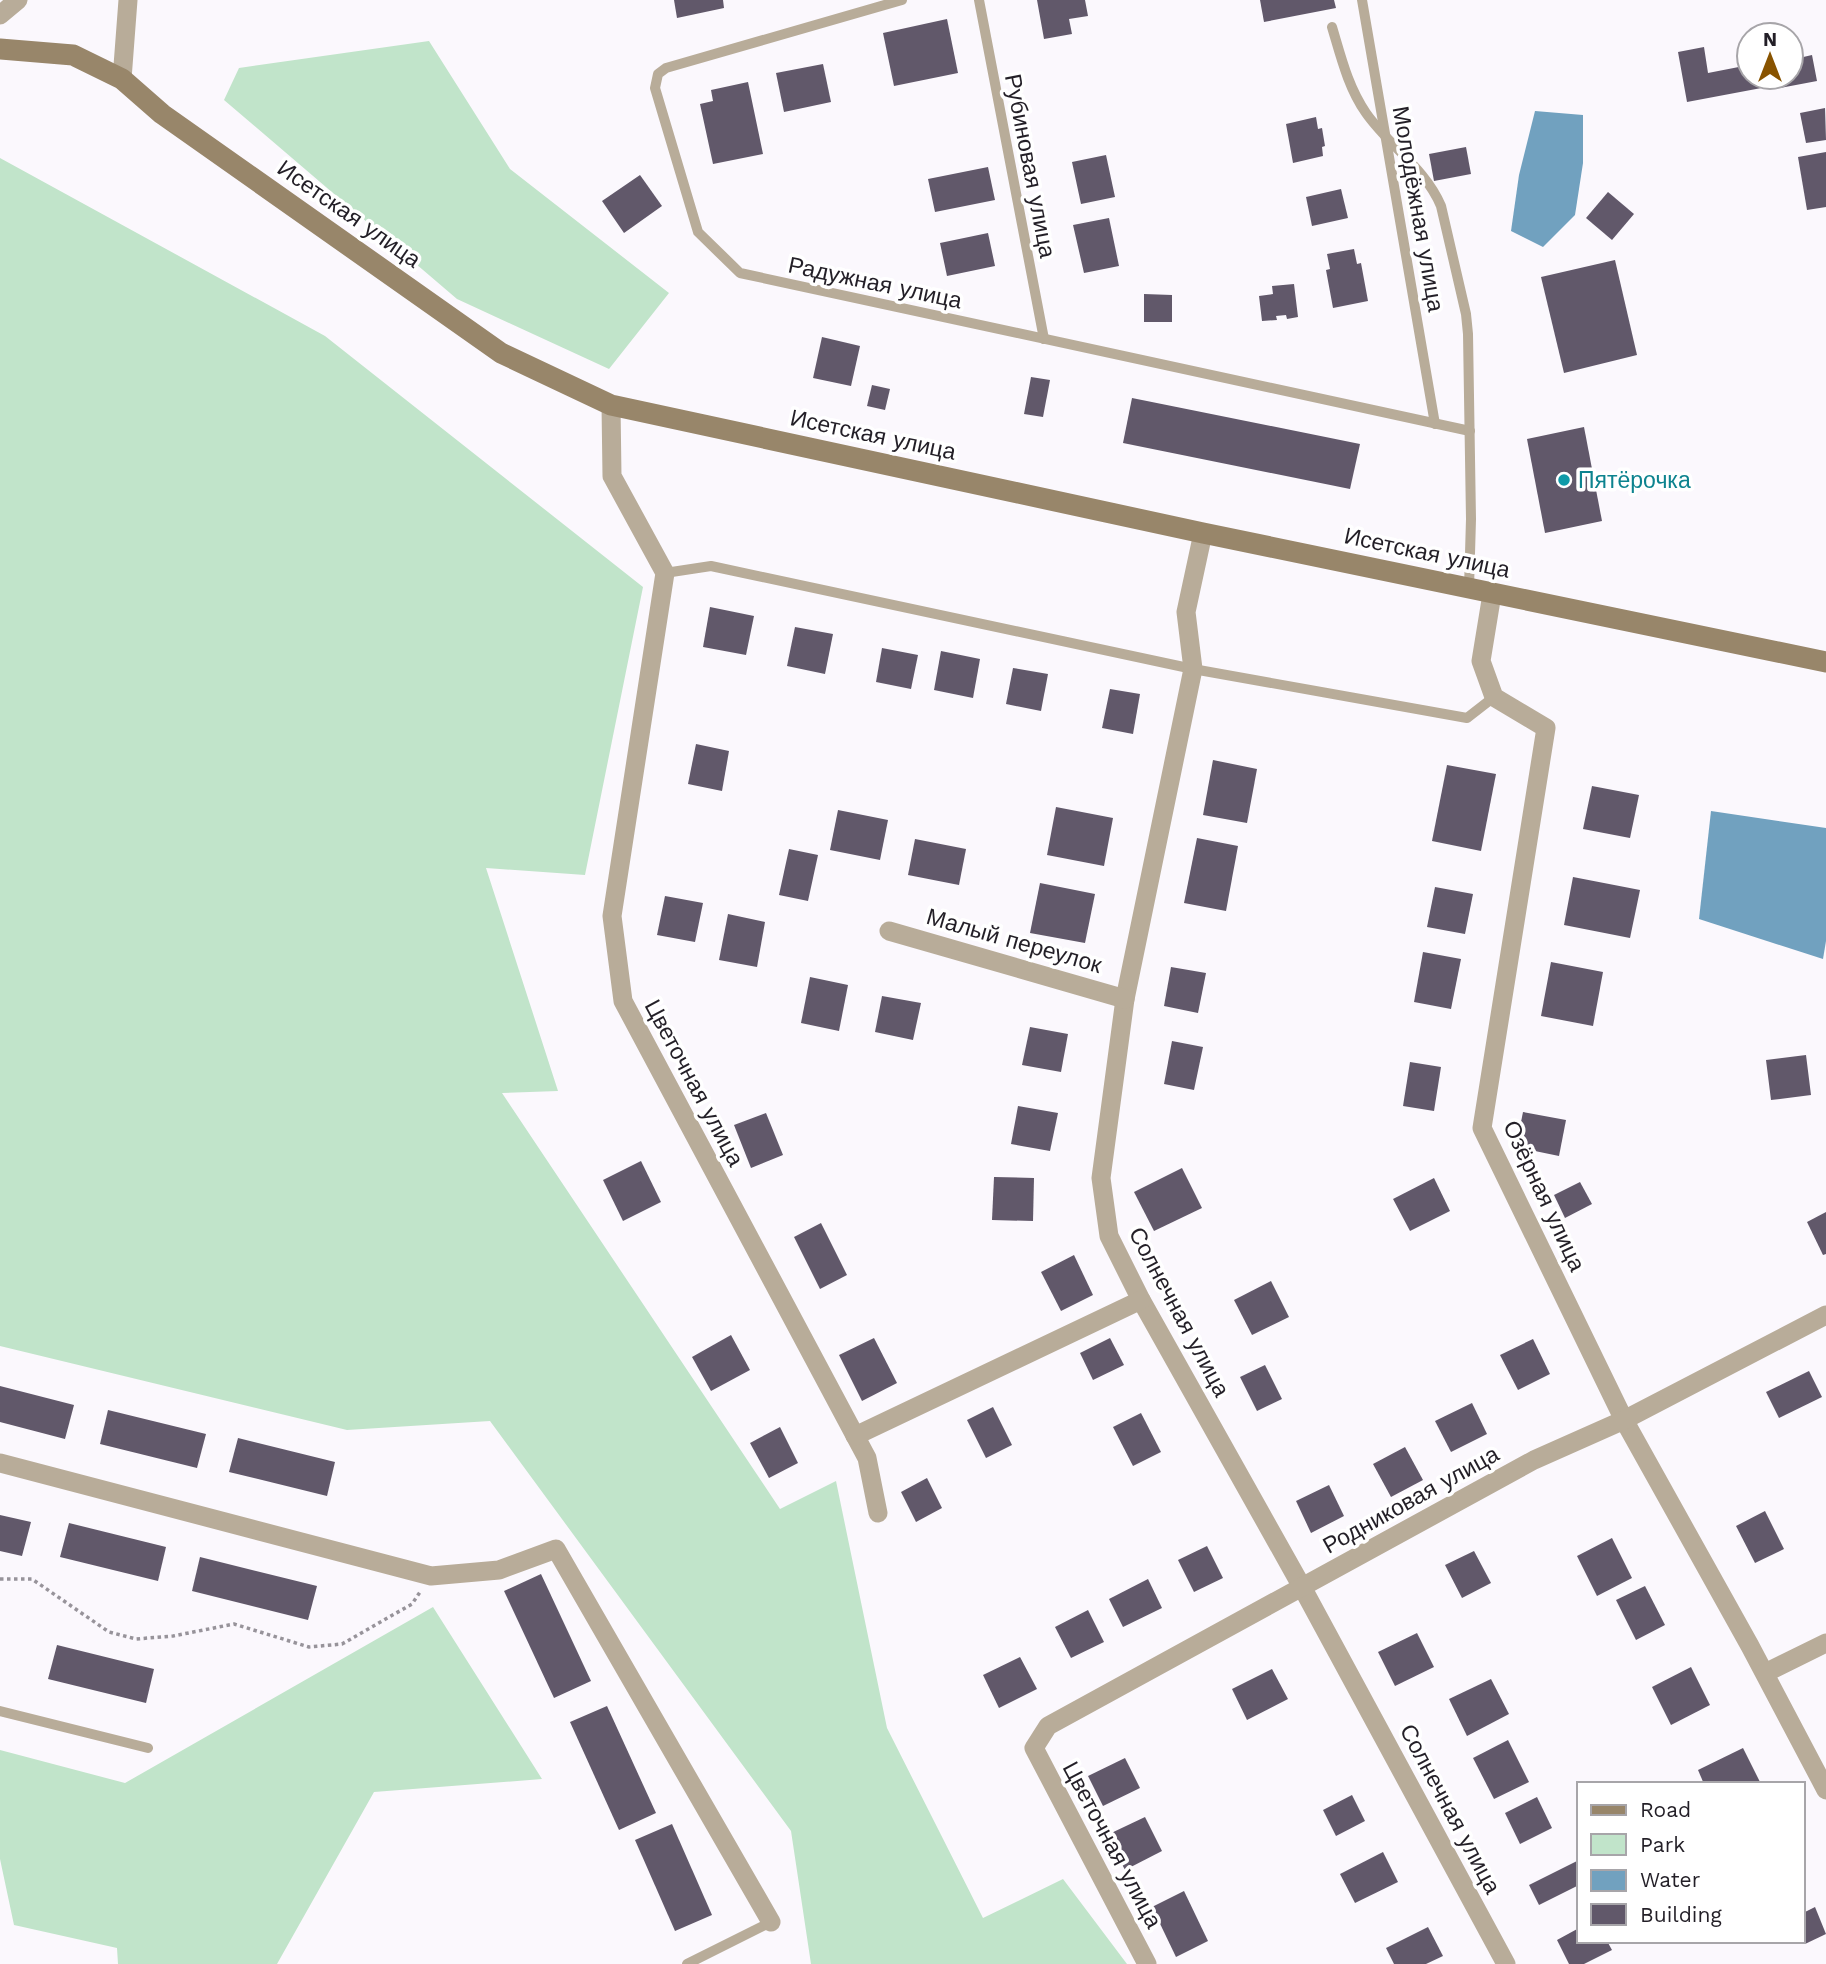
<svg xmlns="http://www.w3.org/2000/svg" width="1826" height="1964" font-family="'Work Sans',sans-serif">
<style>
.green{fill:#c1e4ca}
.water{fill:#71a1bf}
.building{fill:#61586a}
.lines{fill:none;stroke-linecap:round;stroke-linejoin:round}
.path{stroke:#97939a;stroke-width:3.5;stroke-dasharray:3.5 3.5;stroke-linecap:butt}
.service{stroke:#b8ac99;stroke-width:10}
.minor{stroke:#b8ac99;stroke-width:19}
.secondary{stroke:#98866a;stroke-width:21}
.culture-dot{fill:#0f9aa8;stroke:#fff;stroke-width:2.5}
.labels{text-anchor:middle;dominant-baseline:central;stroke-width:7;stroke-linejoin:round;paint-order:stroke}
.street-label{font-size:23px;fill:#231f27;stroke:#fff}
.culture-label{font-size:23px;fill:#0d838f;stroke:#fff;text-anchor:start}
</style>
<rect width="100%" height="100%" fill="#fbf8fd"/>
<!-- green -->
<g class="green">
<path d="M429 41 510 169 669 293 609 369 457 299 224 100 239 68Z"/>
<path d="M0 158 325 336 643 587 585 875 486 868 558 1091 502 1093 780 1509 836 1481 887 1728 983 1918 1063 1879 1127 1964H811L791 1831 490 1421 347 1430 0 1346Z"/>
<path d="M433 1607 542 1779 374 1792 277 1964H118L117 1948 14 1925 0 1859V1750L125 1783Z"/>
</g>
<!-- water -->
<g class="water">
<path d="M1535 111 1583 115V163L1575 215 1543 247 1511 231 1519 175Z"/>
<path d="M1711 811 1826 828V941L1823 959 1699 919Z"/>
</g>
<!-- building -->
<g class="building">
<path d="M674 0H723L724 8 677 18Z"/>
<path d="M1037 0H1085L1088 16 1069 19 1072 34 1044 39Z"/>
<path d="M1260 0H1334L1336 8 1264 22Z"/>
<path d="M947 19 958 73 894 86 883 33Z"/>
<path d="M1796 38 1799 58 1812 55 1817 81 1780 88 1772 86 1687 102 1678 52 1704 47 1708 73 1749 65V77H1791V39Z"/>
<path d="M823 64 831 102 784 112 776 73Z"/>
<path d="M748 82 763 154 713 164 700 104 713 101 711 90Z"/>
<path d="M1825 108 1826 140 1806 143 1800 113Z"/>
<path d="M1316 117 1318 129 1322 128 1325 146 1322 147 1323 156 1293 163 1286 124Z"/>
<path d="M1466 147 1471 174 1434 181 1429 154Z"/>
<path d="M1826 152V207L1807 210 1798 157Z"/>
<path d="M1106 155 1115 197 1081 204 1072 162Z"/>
<path d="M988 167 995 200 935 212 928 179Z"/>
<path d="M640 175 662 206 624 233 602 201Z"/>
<path d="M1341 189 1348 218 1312 226 1306 197Z"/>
<path d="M1608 192 1634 214 1612 240 1586 218Z"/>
<path d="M1109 218 1119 266 1084 273 1073 225Z"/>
<path d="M988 233 995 266 947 276 940 243Z"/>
<path d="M1354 249 1357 264 1361 263 1368 301 1333 308 1326 270 1330 269 1327 254Z"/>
<path d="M1615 260 1637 355 1564 373 1541 277Z"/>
<path d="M1294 284 1298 317 1287 319 1286 315 1276 316 1277 320 1262 321 1259 296 1273 294 1272 286Z"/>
<path d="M1144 294 1172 295V322H1144Z"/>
<path d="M822 337 860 346 851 386 813 378Z"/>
<path d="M1031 377 1050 380 1043 417 1024 414Z"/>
<path d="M872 385 890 389 885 410 867 406Z"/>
<path d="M1132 398 1360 444 1350 489 1123 443Z"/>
<path d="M1584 427 1602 521 1545 533 1527 439Z"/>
<path d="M710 607 754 616 746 655 703 647Z"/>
<path d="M795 627 833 634 825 674 787 666Z"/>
<path d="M882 648 918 655 911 689 876 682Z"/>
<path d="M941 651 980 659 973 698 934 690Z"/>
<path d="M1013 668 1048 674 1041 711 1006 704Z"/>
<path d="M1110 689 1140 694 1133 734 1102 728Z"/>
<path d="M696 744 729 751 722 791 688 784Z"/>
<path d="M1213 760 1257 769 1247 823 1203 815Z"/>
<path d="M1447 765 1496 774 1481 851 1432 841Z"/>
<path d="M1592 786 1639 795 1630 838 1583 829Z"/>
<path d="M1056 807 1113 818 1104 866 1047 855Z"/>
<path d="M838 810 888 820 880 860 830 850Z"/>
<path d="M1197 838 1238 846 1226 911 1184 903Z"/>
<path d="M915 839 966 849 959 885 908 875Z"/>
<path d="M789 849 818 855 808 901 779 895Z"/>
<path d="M1573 877 1640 890 1630 938 1564 925Z"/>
<path d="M1040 883 1095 894 1085 943 1030 933Z"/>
<path d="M1435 887 1473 894 1465 934 1427 927Z"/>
<path d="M665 896 703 903 695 942 657 935Z"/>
<path d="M728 914 765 922 757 967 719 960Z"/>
<path d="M1423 952 1461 959 1451 1009 1414 1002Z"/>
<path d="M1551 962 1603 972 1593 1026 1541 1016Z"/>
<path d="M1171 967 1206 973 1198 1013 1164 1006Z"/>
<path d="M810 977 848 985 839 1031 801 1023Z"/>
<path d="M882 996 921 1003 913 1040 875 1032Z"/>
<path d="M1030 1027 1068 1034 1061 1072 1022 1065Z"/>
<path d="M1172 1041 1203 1047 1194 1090 1164 1084Z"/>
<path d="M1806 1055 1811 1095 1771 1100 1766 1060Z"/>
<path d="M1410 1062 1441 1067 1434 1111 1403 1106Z"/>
<path d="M1018 1106 1058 1113 1050 1151 1011 1144Z"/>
<path d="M1523 1112 1566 1120 1559 1156 1516 1147Z"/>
<path d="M766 1113 783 1155 751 1168 734 1125Z"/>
<path d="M641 1161 661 1202 623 1221 603 1180Z"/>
<path d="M1182 1168 1202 1208 1154 1231 1134 1192Z"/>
<path d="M994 1177 1034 1178 1033 1221 992 1220Z"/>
<path d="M1434 1178 1450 1211 1410 1231 1393 1199Z"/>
<path d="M1580 1182 1592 1204 1565 1218 1554 1195Z"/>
<path d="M1826 1212V1254L1823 1255 1807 1222Z"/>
<path d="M821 1223 847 1275 820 1289 794 1237Z"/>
<path d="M1074 1255 1093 1295 1061 1311 1041 1272Z"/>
<path d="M1271 1281 1289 1317 1252 1335 1234 1300Z"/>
<path d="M731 1335 750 1370 711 1391 692 1357Z"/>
<path d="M874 1338 897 1383 862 1401 839 1355Z"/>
<path d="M1110 1338 1124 1365 1093 1380 1080 1353Z"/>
<path d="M1533 1339 1550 1374 1518 1390 1500 1355Z"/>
<path d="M1265 1365 1282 1399 1257 1411 1240 1377Z"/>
<path d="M1809 1371 1822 1397 1779 1418 1766 1392Z"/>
<path d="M0 1386 74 1405 65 1439 0 1422Z"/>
<path d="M1472 1403 1487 1434 1451 1452 1435 1421Z"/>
<path d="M993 1407 1012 1445 986 1458 967 1420Z"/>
<path d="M108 1410 206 1434 197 1468 100 1444Z"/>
<path d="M1141 1413 1161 1452 1133 1466 1113 1427Z"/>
<path d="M780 1427 798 1463 769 1478 750 1443Z"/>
<path d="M238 1438 335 1462 327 1496 229 1472Z"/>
<path d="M1405 1447 1423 1480 1391 1497 1373 1464Z"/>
<path d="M927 1478 942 1508 916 1522 901 1492Z"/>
<path d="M1329 1485 1344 1516 1311 1533 1296 1501Z"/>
<path d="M1765 1511 1784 1549 1755 1563 1736 1526Z"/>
<path d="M0 1515 31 1522 22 1556 0 1551Z"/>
<path d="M69 1523 166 1547 158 1581 60 1557Z"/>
<path d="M1612 1538 1632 1578 1597 1596 1577 1556Z"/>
<path d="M1207 1546 1223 1578 1194 1592 1178 1560Z"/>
<path d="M1474 1551 1491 1583 1462 1598 1445 1565Z"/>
<path d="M200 1557 317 1586 308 1620 192 1591Z"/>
<path d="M541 1574 591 1681 554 1698 504 1591Z"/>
<path d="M1148 1579 1162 1608 1123 1627 1109 1599Z"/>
<path d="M1645 1586 1665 1625 1636 1640 1616 1600Z"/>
<path d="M1088 1610 1104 1642 1071 1658 1055 1627Z"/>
<path d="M1417 1633 1434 1667 1395 1686 1378 1652Z"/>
<path d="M57 1645 154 1669 146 1703 48 1679Z"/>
<path d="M1020 1657 1037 1689 999 1708 983 1675Z"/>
<path d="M1691 1667 1710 1705 1671 1725 1652 1687Z"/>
<path d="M1272 1669 1288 1699 1247 1720 1232 1689Z"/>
<path d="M1491 1679 1509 1714 1467 1736 1449 1699Z"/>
<path d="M607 1706 656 1813 619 1830 570 1722Z"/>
<path d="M1508 1740 1529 1782 1494 1799 1473 1758Z"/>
<path d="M1743 1748 1761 1784H1704L1698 1770Z"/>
<path d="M1125 1758 1140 1788 1103 1806 1088 1776Z"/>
<path d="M1352 1795 1365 1821 1336 1836 1323 1810Z"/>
<path d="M1537 1797 1552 1828 1520 1844 1505 1813Z"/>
<path d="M1145 1817 1162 1851 1125 1870 1107 1835Z"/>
<path d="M672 1824 712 1915 675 1931 635 1840Z"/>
<path d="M1383 1852 1398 1882 1355 1903 1340 1874Z"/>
<path d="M1579 1860V1885L1539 1905 1529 1885Z"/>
<path d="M1184 1891 1208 1941 1176 1957 1152 1907Z"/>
<path d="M1815 1907 1826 1934 1805 1944 1803 1939V1913Z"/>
<path d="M1428 1927 1443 1956 1426 1964H1394L1386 1948Z"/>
<path d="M1579 1928V1941H1607L1612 1950 1584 1964H1569L1557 1940Z"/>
</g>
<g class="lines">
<!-- path -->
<path class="path" d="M0 1579H32L109 1632 136 1639 173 1636 234 1624 309 1647 342 1644 412 1604 420 1592"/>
<!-- service -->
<g class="service">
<path d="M902 0 666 68 658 74 655 88 698 232 740 273 1470 431"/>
<path d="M979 0 1044 339"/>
<path d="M1362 0 1435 424"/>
<path d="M1332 27C1341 57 1348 87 1366 113 1389 146 1425 168 1441 206L1466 314 1468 334 1471 519 1469 588"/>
<path d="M665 573 711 566 1193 669 1467 718 1494 697"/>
<path d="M0 1711 148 1748"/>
<path d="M687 1964 771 1922"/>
</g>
<!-- minor -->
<g class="minor">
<path d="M0 15 18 0"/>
<path d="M122 79 128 0"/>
<path d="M611 405 612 476 665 573 612 916 623 1001 867 1458 878 1513"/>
<path d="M1203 533 1186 612 1193 669 1125 999 1101 1178 1109 1236 1141 1300 1302 1587 1506 1964"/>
<path d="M1492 594 1481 661 1494 697 1546 728 1482 1128 1624 1420 1750 1646 1826 1790"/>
<path d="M889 931 1125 999"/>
<path d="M855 1436 1141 1300"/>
<path d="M0 1463 431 1576 499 1570 556 1549 771 1922"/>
<path d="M1765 1673 1826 1643"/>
<path d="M1147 1964 1034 1748 1048 1726 1534 1460 1624 1420 1826 1315"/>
</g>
<!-- secondary -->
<path class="secondary" d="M0 49 73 55 122 79 162 114 501 353 611 405 1203 533 1826 662"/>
</g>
<!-- markers -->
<circle class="culture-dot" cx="1564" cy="480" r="7"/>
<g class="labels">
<!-- street labels -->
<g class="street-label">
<text transform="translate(1030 166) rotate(79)">Рубиновая улица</text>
<text transform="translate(1418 209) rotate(80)">Молодёжная улица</text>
<text transform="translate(349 214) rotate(35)">Исетская улица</text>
<text transform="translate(875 283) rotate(12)">Радужная улица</text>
<text transform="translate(873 435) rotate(12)">Исетская улица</text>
<text transform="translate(1427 553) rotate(12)">Исетская улица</text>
<text transform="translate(1014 941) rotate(16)">Малый переулок</text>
<text transform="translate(694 1083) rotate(62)">Цветочная улица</text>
<text transform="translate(1544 1196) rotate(65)">Озёрная улица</text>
<text transform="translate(1179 1312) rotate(62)">Солнечная улица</text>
<text transform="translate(1411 1500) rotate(-29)">Родниковая улица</text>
<text transform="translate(1450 1809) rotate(62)">Солнечная улица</text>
<text transform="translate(1112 1845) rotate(62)">Цветочная улица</text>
</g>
<!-- culture labels -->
<g class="culture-label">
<text x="1578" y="480">Пятёрочка</text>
</g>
</g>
<!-- legend -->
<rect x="1577" y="1782" width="228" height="161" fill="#ffffff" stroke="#a7a5a9" stroke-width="2"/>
<rect x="1591" y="1805" width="35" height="10" fill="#98866a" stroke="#a7a5a9" stroke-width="2"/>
<text x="1640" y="1817" font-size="21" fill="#231f27">Road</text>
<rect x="1591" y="1834" width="35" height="21" fill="#c1e4ca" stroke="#a7a5a9" stroke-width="2"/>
<text x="1640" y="1852" font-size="21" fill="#231f27">Park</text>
<rect x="1591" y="1870" width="35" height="21" fill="#71a1bf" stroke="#a7a5a9" stroke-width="2"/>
<text x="1640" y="1887" font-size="21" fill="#231f27">Water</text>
<rect x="1591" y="1904" width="35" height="21" fill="#61586a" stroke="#a7a5a9" stroke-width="2"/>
<text x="1640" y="1922" font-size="21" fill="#231f27">Building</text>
<!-- north arrow -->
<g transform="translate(1770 56)"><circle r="33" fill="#ffffff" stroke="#a7a5a9" stroke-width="2"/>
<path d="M0-5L12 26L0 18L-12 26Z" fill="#885300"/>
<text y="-10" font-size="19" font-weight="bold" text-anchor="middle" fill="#231f27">N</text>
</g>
</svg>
